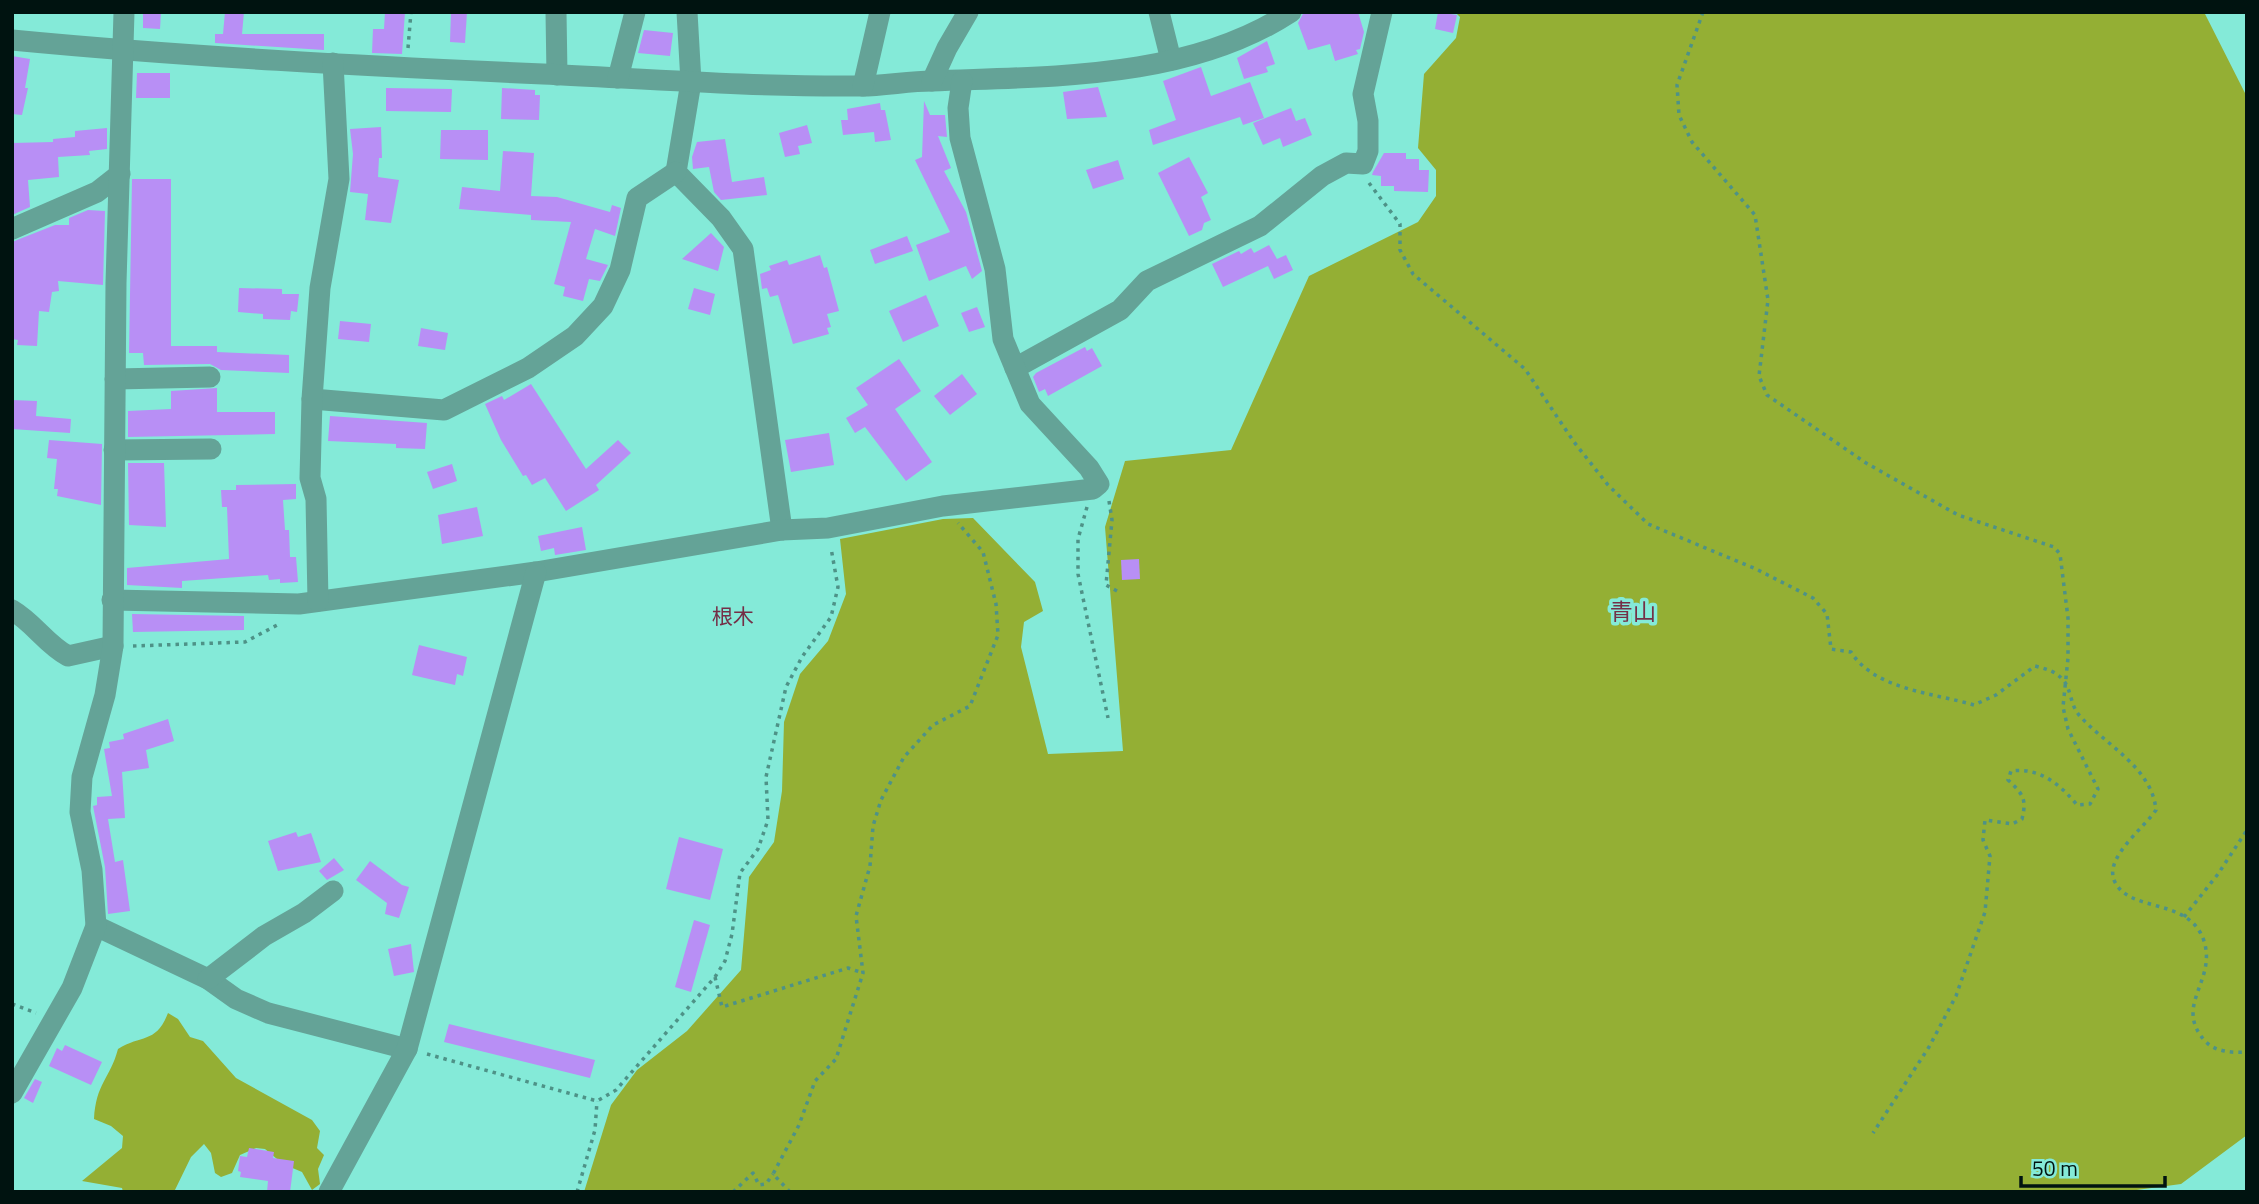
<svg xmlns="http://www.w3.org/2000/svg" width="2259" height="1204" font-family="'Titillium Web','Noto Sans JP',sans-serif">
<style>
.forest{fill:#94af34}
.building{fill:#b88ff5}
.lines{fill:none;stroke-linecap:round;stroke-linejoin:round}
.path{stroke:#4e9287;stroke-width:3.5;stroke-dasharray:3.5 5;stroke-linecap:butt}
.minor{stroke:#64a397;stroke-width:21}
.labels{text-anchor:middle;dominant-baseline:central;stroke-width:7;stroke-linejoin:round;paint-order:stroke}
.neighbourhood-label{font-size:21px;fill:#742f47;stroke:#84ead8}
.quarter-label{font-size:23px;fill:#742f47;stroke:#84ead8}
</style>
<rect width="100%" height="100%" fill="#84ead8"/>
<!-- forest -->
<g class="forest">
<path d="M1455 12H2204L2247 97V1135L2181 1184 2122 1192H584L611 1105 637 1070 687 1031 741 970 749 877 774 842 782 791 784 722 800 674 828 641 846 594 840 539 943 519 973 518 1035 582 1043 611 1024 622 1021 647 1048 754 1123 751 1105 527 1125 461 1231 450 1309 276 1418 222 1436 196V170L1418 148 1424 74 1456 38 1460 17Z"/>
<path d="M168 1013 178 1019 190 1037 203 1041 236 1078 312 1120 320 1131 317 1148 324 1155 318 1169 320 1184 312 1190 302 1172 283 1164 265 1149 256 1148 240 1155 232 1173 221 1177 215 1173 211 1153 204 1144 191 1157 174 1192H123L122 1188 82 1181 122 1148 123 1136 111 1126 94 1119C96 1083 110 1079 118 1049 142 1034 156 1044 168 1013Z"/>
</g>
<!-- building -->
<g class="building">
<path d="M143 12H161L160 29 143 28Z"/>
<path d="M225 12H244L242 34H324V50L215 43V34H223Z"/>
<path d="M385 12H405L402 54 372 53 373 29H384Z"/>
<path d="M451 12H467L465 43 450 42Z"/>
<path d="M1304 12H1358L1364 32 1360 49 1356 50 1358 54 1335 61 1330 44 1308 50 1298 23Z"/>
<path d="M1438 12 1457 15 1453 33 1435 29Z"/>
<path d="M644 30 673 33 670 56 638 53Z"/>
<path d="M1267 41 1275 64 1266 67 1268 72 1244 79 1237 58Z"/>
<path d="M12 56 30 59 25 88H28L22 115 12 114Z"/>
<path d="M1201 67 1211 96 1250 82 1264 118 1243 125 1240 117 1153 145 1149 130 1176 120 1163 81Z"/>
<path d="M137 73H170V98H136Z"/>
<path d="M1098 87 1107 117 1067 119 1063 92Z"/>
<path d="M386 88 452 89 451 112 386 111Z"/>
<path d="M502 88 535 90V95H540L539 120 501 119Z"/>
<path d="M924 101 930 115H945L947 137 938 136 951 168 944 171 966 212 982 271 972 279 966 266 929 281 916 245 950 232 915 160 922 157Z"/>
<path d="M880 103 881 110H885L891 140 875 142 874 132 843 135 841 120H848L847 109Z"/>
<path d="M1291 108 1296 121 1305 118 1312 135 1283 147 1280 138 1263 145 1253 123Z"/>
<path d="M807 125 812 143 798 146 800 154 785 157 779 133Z"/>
<path d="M381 127 382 158H379L378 177 399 180 391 223 365 220 368 194 350 192 353 154 350 129Z"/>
<path d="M107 128V149L89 151 90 155 58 157 59 177 28 180 30 207 12 215V143L53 142V139L75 137V131Z"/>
<path d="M441 130H488V160L440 159Z"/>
<path d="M725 139 732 182 764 177 767 195 721 200 714 192 709 167 693 169 692 157 697 142Z"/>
<path d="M503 151 534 153 531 196 557 197 610 212 612 205 621 208 615 236 595 229 586 259 608 265 600 281 589 279 583 301 563 296 565 287 554 284 571 222 531 220V215L459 209 462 187 500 191Z"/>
<path d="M1384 153H1406V159H1419V170H1429L1428 192 1394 191V186H1381V176L1372 175 1373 172Z"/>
<path d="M1189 157 1208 193 1201 197 1211 220 1204 223 1202 230 1189 236 1158 173Z"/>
<path d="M1118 160 1124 179 1093 189 1086 170Z"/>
<path d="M132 179H171V346H217V352L289 355V373L221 370 210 364 144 365 143 353H129Z"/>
<path d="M88 210 105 211 103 285 58 281 59 291 52 292 49 312 39 311 37 346 17 345 18 340 12 339V242L55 225H69V218Z"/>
<path d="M711 233 724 247 718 271 682 259Z"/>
<path d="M907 236 913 251 875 264 870 250Z"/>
<path d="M1269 245 1277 259 1286 255 1293 270 1274 279 1268 266 1223 287 1212 264 1239 251 1241 254 1251 248 1254 253Z"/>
<path d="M820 255 824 268 827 267 839 311 827 314 831 327 827 328 829 334 793 344 778 295 770 297 767 288 762 289 760 274 771 270 769 266 787 260 789 265Z"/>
<path d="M239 288 282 289V294H299L297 312 291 311 290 320 263 319V314L238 312Z"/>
<path d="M694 288 715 294 710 315 688 309Z"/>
<path d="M926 295 939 326 903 342 889 311Z"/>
<path d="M977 307 985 327 969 332 961 313Z"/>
<path d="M340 321 371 324 369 342 338 339Z"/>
<path d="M421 328 448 333 445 350 418 346Z"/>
<path d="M1085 347 1087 351 1092 348 1102 366 1048 396 1045 389 1039 392 1033 377 1036 373Z"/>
<path d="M899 359 921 391 895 409 932 462 906 481 865 427 855 433 846 418 868 405 856 388Z"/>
<path d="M962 374 977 394 950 415 934 396Z"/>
<path d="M531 384 586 469 618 440 631 453 596 485 599 490 566 511 545 478 532 485 526 475 523 476 501 440 485 404 502 396 504 400Z"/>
<path d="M217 388V412H275V434L128 437V411L171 409V391Z"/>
<path d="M12 400 37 401 36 416 71 419 70 433 12 429Z"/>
<path d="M330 416 427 423 425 449 396 448V444L328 441Z"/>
<path d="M829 433 834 465 791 472 785 440Z"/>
<path d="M49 440 102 444 101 505 57 496 58 489H54L57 459 47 458Z"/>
<path d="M128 463H164L166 527 129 525Z"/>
<path d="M452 464 457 481 433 489 427 472Z"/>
<path d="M296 484V499L283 500 285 530H289L290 557H296L298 582 280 583V579L269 580 268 575 182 581V588L127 585V568L229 559 227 507H222L221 490H236V485Z"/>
<path d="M477 507 483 536 442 544 438 515Z"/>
<path d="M582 527 586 550 555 555 554 548 541 551 538 536Z"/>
<path d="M1139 559 1140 579 1122 580 1121 560Z"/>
<path d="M132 614 244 616V630L133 632Z"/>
<path d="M419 645 467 657 463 676 457 674 455 685 412 675Z"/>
<path d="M168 719 174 741 146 750 149 768 122 772 125 818 108 819 115 862 123 860 130 911 108 914 105 867 93 806 97 805V797L112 796 104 749 110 748 109 742 124 739 123 734Z"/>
<path d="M296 832 298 837 311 833 321 862 278 871 268 841Z"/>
<path d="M679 837 723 849 710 900 666 889Z"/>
<path d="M334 858 344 870 327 880 319 871Z"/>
<path d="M370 861 402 885 409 887 399 918 385 914 387 903 356 880Z"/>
<path d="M694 920 710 925 691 992 675 987Z"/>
<path d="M411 944 414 972 394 976 388 949Z"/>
<path d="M449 1024 595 1060 590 1078 444 1042Z"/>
<path d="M65 1045 102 1062 91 1085 49 1066 57 1048 62 1051Z"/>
<path d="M35 1079 42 1082 33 1103 24 1098Z"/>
<path d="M249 1148 274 1152 273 1158 294 1161 290 1192H267L268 1181 240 1177 241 1172 238 1171 240 1156 247 1157Z"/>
</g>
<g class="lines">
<!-- path -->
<g class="path">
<path d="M1703 12 1677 85 1679 115 1692 142 1755 215 1768 300 1759 376 1767 395 1866 463 1958 515 2054 547 2060 554 2068 618V658L2063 707 2068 729 2098 789 2090 804 2077 805C2060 784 2039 767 2011 771L2008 780C2023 794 2027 799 2022 819L2012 824 1985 820 1983 840 1990 856 1985 912 1956 996 1929 1047 1873 1133"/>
<path d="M408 48 411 12"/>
<path d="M1369 183 1400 224V250L1413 274 1525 369 1574 442 1608 485 1648 524 1756 569 1813 598 1827 614 1831 649 1851 652C1875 690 1934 693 1974 705L1996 695 2035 666C2046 669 2056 671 2064 681 2071 690 2071 706 2079 715 2105 745 2152 767 2156 810 2144 828 2105 857 2114 880 2128 914 2189 896 2204 941 2217 982 2172 1006 2206 1042 2216 1052 2233 1053 2247 1052"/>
<path d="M1109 501 1112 520 1106 585 1119 592"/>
<path d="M1087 507 1078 539V574L1108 718"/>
<path d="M133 646 245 642 281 623"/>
<path d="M2184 917 2218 874 2247 830"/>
<path d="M715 977 722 1007 848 968 863 973"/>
<path d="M12 1004 36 1013"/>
<path d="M427 1054 597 1101 616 1090 715 977 725 961 732 934 740 873 758 849 768 820 766 777 786 687 802 657 831 617 838 587 831 548"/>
<path d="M577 1192 595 1130 597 1101"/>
<path d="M733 1192 753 1173 759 1185 766 1184 773 1174"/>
<path d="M790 1192 773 1174 799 1125 815 1081 836 1059 863 973 856 916 870 866 873 826 881 800 904 757 933 725 970 706 998 635 996 604 983 552 958 523"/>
</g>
<!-- minor -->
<g class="minor">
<path d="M556 12 557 75"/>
<path d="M687 12 691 82 676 172 721 218 743 249 782 530"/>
<path d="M1159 12 1171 60"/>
<path d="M12 40C189 57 366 66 543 74 649 79 755 87 861 86 885 86 908 81 932 81 1051 76 1187 80 1291 12"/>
<path d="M618 78 635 12"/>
<path d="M932 81 947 48 968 12"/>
<path d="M863 86 880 12"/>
<path d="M12 229 97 192 120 174"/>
<path d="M1015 368 1120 310 1147 281 1260 226 1322 176 1346 163 1363 164 1368 151V121L1363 94 1382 12"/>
<path d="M115 379 210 377"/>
<path d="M312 399 444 410 528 368 575 336 603 306 620 270 637 198 676 172"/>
<path d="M114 450 211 449"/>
<path d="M112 600 299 604 536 572 782 530 828 528 943 506 1093 489 1099 484 1089 468 1030 404 1003 339 995 269 960 138 958 108 962 81"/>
<path d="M318 601 316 499 310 478 312 399 320 288 339 179 333 63"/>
<path d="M12 610C34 623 46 644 68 656L113 646"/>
<path d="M96 926 208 979 236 999 268 1013 407 1049"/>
<path d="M208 979 264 936 304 913 333 891"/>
<path d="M12 1093 72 988 96 926 92 870 80 812 82 777 105 695 113 646 116 283 124 12"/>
<path d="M329 1192 407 1049 536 572"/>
</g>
</g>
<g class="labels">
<!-- neighbourhood labels -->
<g class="neighbourhood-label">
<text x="733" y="616">根木</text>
</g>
<!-- quarter labels -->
<g class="quarter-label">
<text x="1633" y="611">青山</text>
</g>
</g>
<!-- border -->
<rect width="2259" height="1204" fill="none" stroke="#001310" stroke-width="28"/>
<!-- scale -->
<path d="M2021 1176v10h144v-10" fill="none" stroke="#001310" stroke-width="3.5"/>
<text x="2032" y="1176" font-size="21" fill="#001310" stroke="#84ead8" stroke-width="5" paint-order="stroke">50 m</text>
</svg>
